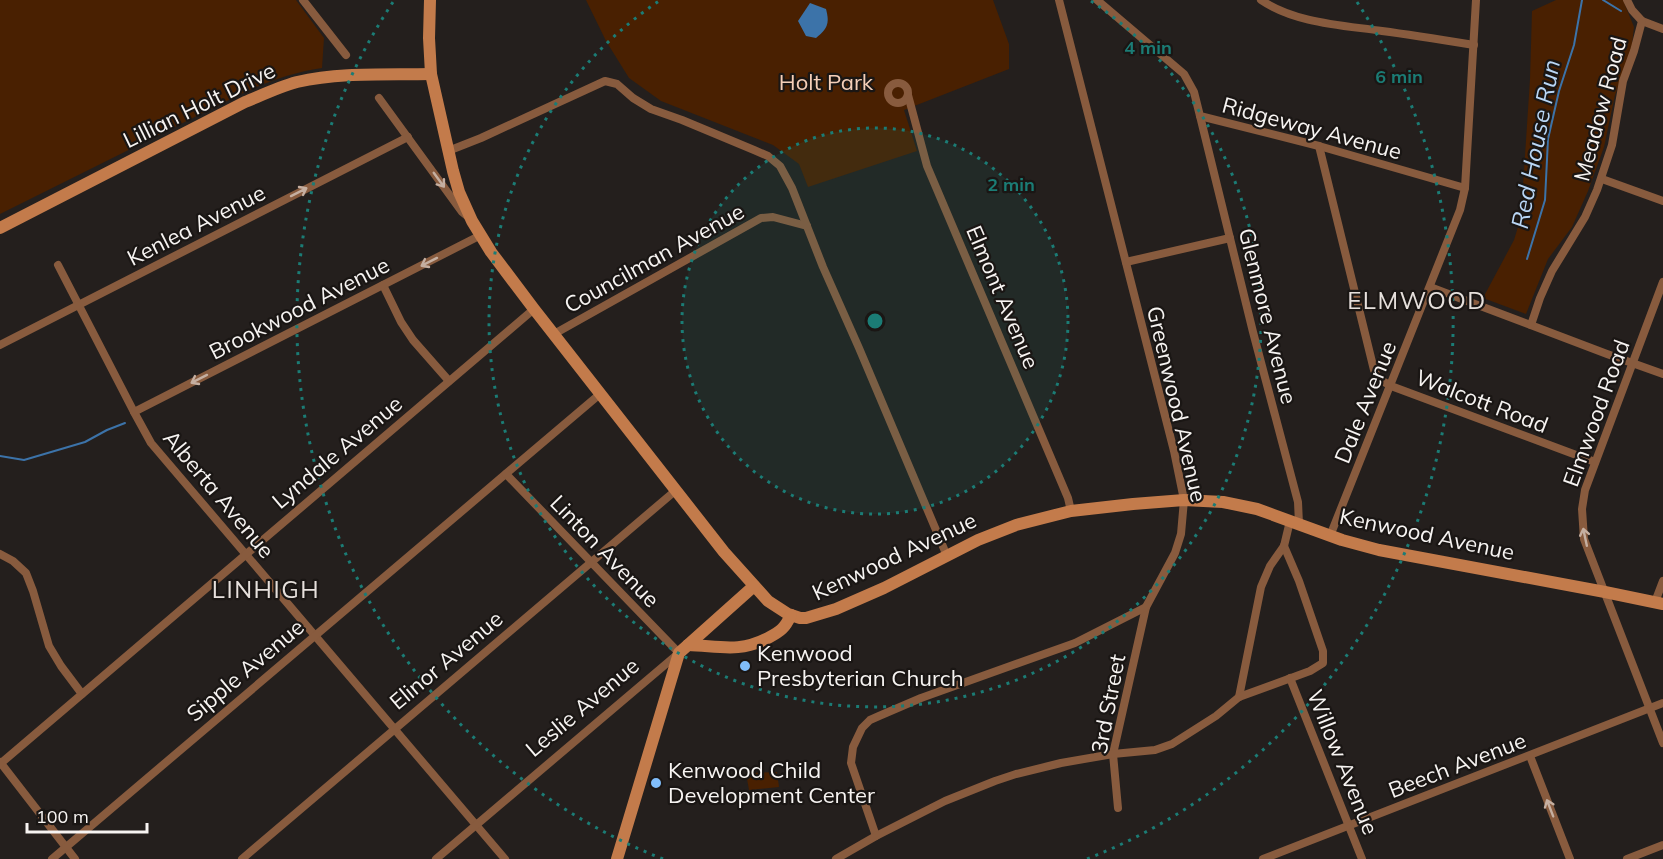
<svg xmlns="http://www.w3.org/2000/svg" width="1663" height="859" font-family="Mulish,sans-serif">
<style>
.green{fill:#492001}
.water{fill:#3c73a9}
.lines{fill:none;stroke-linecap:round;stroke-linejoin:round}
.stream{stroke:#3c73a9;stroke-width:2}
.street{stroke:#885b3e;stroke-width:8}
.secondary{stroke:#c37b4b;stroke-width:12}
.oneway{stroke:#c5afa1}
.ring{fill:none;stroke:#1b7c75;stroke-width:3;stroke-dasharray:3 6}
.poi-dot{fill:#80bdfa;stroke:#1a1614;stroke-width:2}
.labels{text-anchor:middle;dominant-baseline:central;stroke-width:4.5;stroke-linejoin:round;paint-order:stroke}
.park-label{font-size:22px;fill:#f5cfb8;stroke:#1a1614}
.street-label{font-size:22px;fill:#f7f4f2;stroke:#1a1614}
.poi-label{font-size:22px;fill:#f7f4f2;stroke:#1a1614;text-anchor:start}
.water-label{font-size:24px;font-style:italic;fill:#b9d6f5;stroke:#1a1614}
.neighbourhood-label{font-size:24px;letter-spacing:1.5px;fill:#e6e0dc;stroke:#1a1614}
.centre{fill:#1b7c75;stroke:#1a1614;stroke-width:3}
.ring-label{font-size:18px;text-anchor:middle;font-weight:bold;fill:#1b7c75;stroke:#1a1614;stroke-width:4.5;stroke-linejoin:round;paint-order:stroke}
</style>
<rect width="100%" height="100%" fill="#241f1d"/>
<!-- green -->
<g class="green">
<path d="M0 0H296L324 38 322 68C295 72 272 80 247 91L0 214Z"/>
<path d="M586 0H993L1009 44V69L904 110 917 151 808 187 799 164 773 145 661 101 629 78 606 41Z"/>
<path d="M1556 0H1623L1634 27 1631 53 1615 95 1604 147 1588 191 1572 227 1548 259 1526 314 1483 298 1514 240 1521 217 1530 79 1532 11Z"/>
<path d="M777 772 779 787 749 790 746 773Z"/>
</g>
<!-- water -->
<path class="water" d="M810 3 826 9C830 24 827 29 816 38L806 36 798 21Z"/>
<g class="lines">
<!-- stream -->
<g class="stream">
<path d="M1603 0 1621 11"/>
<path d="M1527 259 1545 200 1548 139 1559 91 1574 45 1582 0"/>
<path d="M0 456 24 460 85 442 107 430 125 423"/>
</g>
<!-- street -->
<g class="street">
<path d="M303 0 346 55"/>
<path d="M1097 0 1184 74 1194 92 1200 116 1319 146 1465 188"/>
<path d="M1261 0C1295 23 1341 25 1382 31 1412 35 1443 40 1474 45"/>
<path d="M1642 21 1663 29"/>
<circle cx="898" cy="93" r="10"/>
<path d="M908 95 927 166 1068 498 1071 511"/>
<path d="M379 98 462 212 467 216"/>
<path d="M1200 116 1253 332 1298 502 1299 524"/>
<path d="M1319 146 1374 370 1379 379 1391 386 1595 462"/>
<path d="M448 151 481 138 605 81 617 84 633 98 651 109 682 120 754 150 768 156 780 166 792 188 823 267 859 348 947 556"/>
<path d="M1602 179 1663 201"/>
<path d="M1126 262 1230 238"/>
<path d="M58 265 134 412 151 443 505 859"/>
<path d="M1663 282 1585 490 1582 509 1584 539 1663 743"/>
<path d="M383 285 401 322 413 340 449 381"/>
<path d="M1430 287 1607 354 1663 374"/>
<path d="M1531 325 1540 298 1552 271 1585 217 1597 190 1612 145 1623 81 1634 51 1642 21 1632 10 1627 0"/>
<path d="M554 334 761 218 773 217 807 226"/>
<path d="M0 345 408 137"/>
<path d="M134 412 481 235"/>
<path d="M1330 536 1460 210 1465 188 1476 0"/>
<path d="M0 554 13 561 26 573 33 591 49 646 61 666 82 694"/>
<path d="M1655 602 1663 581"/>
<path d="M1290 678 1362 859"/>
<path d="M1239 697 1261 587 1270 566 1284 546 1290 521"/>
<path d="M1530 756 1570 859"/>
<path d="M0 762 75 859"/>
<path d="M0 764 534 309"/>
<path d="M1118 808 1113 754 1146 607"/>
<path d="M876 836 851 763 853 747 862 728 870 720 879 716 921 698 1075 643 1146 607 1175 553 1181 534 1184 500 1174 451 1059 0"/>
<path d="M52 859 600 394"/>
<path d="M242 859 675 491"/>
<path d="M436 859 679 653 506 474"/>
<path d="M836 859 876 836 945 801 995 781 1016 774 1061 763 1113 754 1155 750 1172 744 1216 716 1239 697 1310 671 1323 663V651L1299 581 1284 546"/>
<path d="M1263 859 1663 703"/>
<path d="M1627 859 1663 845"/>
</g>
<!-- secondary -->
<g class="secondary">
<path d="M430 0 429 38 431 74 453 171 459 192 472 221 491 252 534 309 724 552 768 601 788 614 800 618H806L836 609 884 588 978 540 1016 525 1071 511 1133 504 1184 500 1223 502 1257 509 1342 540 1379 550 1605 592 1663 604"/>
<path d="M0 228 245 102C262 95 279 87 297 82 341 72 386 75 431 74"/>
<path d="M688 645C719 646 740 653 768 638 781 631 785 628 791 615"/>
<path d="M617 859 679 653 754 586"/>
</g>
</g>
<!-- one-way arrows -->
<defs><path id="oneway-shaft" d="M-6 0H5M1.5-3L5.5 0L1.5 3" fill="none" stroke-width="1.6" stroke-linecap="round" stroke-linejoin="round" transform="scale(1.5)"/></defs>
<g class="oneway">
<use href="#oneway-shaft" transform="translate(439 180) rotate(54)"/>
<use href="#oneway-shaft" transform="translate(299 192) rotate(-27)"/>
<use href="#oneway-shaft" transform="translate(429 262) rotate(153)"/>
<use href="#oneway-shaft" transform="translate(199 379) rotate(153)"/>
<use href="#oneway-shaft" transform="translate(1585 537) rotate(-102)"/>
<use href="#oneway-shaft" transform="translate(1550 808) rotate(-111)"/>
</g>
<!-- distance rings -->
<circle cx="875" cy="321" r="193" fill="#1b7c75" fill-opacity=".12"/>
<g class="ring">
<circle cx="875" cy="321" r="193"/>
<path d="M1091 1A386 386 0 1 1 659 1"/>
<path d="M663 859A578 578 0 0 1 393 2M1357 2A578 578 0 0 1 1087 859"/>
</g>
<!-- markers -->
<g class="poi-dot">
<circle cx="745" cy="666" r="6"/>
<circle cx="656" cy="783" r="6"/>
</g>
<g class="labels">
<!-- park labels -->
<g class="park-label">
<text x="826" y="82">Holt Park</text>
</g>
<!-- street labels -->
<g class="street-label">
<text transform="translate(199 105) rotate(-26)">Lillian Holt Drive</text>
<text transform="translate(1600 109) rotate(-75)">Meadow Road</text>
<text transform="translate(1312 128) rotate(15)">Ridgeway Avenue</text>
<text transform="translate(196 225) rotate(-27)">Kenlea Avenue</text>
<text transform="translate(654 258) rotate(-29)">Councilman Avenue</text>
<text transform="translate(1003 297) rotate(67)">Elmont Avenue</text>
<text transform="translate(299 308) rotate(-27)">Brookwood Avenue</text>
<text transform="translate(1268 316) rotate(76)">Glenmore Avenue</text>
<text transform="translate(1482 401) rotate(21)">Walcott Road</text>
<text transform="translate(1365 402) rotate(-68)">Dale Avenue</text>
<text transform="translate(1177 404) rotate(77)">Greenwood Avenue</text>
<text transform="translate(1596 413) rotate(-70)">Elmwood Road</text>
<text transform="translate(337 452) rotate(-40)">Lyndale Avenue</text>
<text transform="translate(219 494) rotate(50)">Alberta Avenue</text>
<text transform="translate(1427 534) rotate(12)">Kenwood Avenue</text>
<text transform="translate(605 551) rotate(46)">Linton Avenue</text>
<text transform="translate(894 556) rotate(-25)">Kenwood Avenue</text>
<text transform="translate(446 660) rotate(-40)">Elinor Avenue</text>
<text transform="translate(245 670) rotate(-40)">Sipple Avenue</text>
<text transform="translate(1108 704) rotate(-79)">3rd Street</text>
<text transform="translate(582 707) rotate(-40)">Leslie Avenue</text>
<text transform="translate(1343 762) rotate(68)">Willow Avenue</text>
<text transform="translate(1457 765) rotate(-21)">Beech Avenue</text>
</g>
<!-- poi labels -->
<g class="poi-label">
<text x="757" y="653">Kenwood<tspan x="757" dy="25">Presbyterian Church</tspan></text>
<text x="668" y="770">Kenwood Child<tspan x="668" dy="25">Development Center</tspan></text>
</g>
<!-- water labels -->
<g class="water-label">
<text transform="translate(1535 144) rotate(-79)">Red House Run</text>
</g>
<!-- neighbourhood labels -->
<g class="neighbourhood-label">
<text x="1417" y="300">ELMWOOD</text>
<text x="266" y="589">LINHIGH</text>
</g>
</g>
<circle cx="875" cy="321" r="9" class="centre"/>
<g class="ring-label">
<text x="1148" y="54">4 min</text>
<text x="1399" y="83">6 min</text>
<text x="1011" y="191">2 min</text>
</g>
<!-- scale -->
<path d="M27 823v9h120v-9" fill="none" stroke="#f7f4f2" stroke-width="3"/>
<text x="36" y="823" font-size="18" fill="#f7f4f2" stroke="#1a1614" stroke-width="4.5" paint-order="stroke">100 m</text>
</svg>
